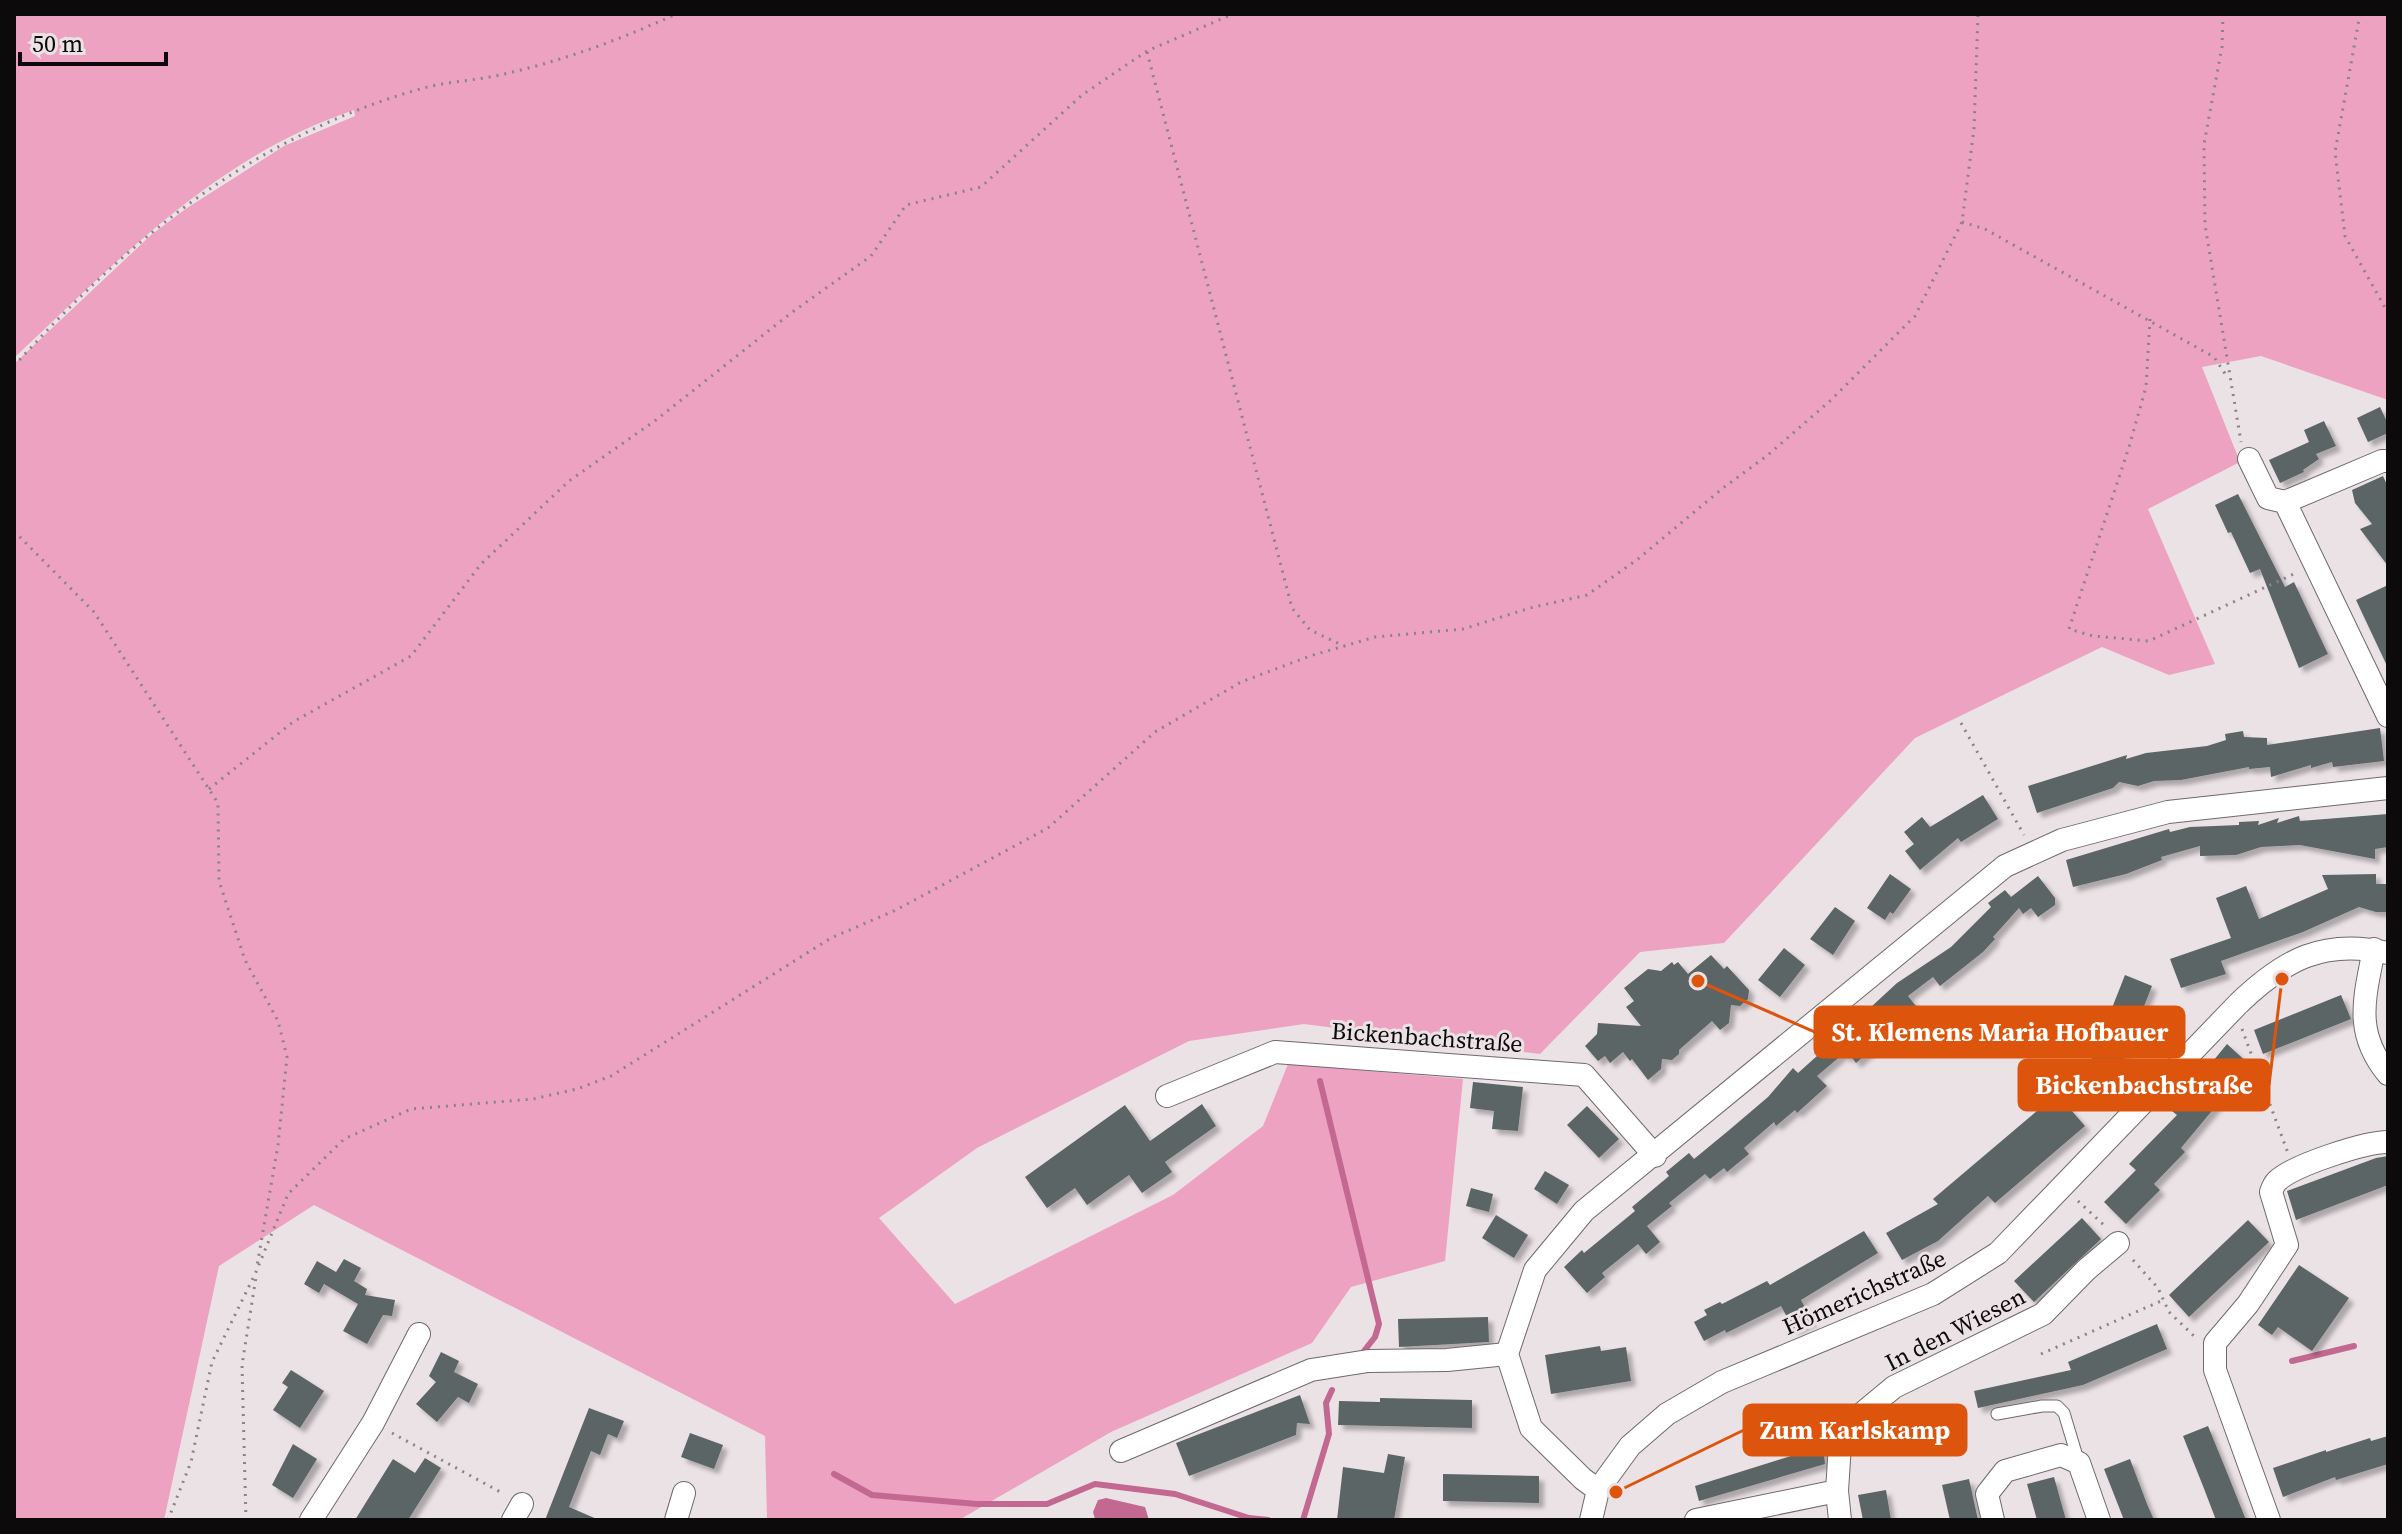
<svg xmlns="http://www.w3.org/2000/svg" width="2402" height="1534" font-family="'Source Serif 4',serif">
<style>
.green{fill:#eda2c1}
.water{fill:#c36991}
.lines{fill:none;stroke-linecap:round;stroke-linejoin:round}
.stream{stroke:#c36991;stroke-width:6}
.building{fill:#5c6565;filter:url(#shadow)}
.lane-casing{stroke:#70686b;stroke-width:13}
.street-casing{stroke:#70686b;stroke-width:24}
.path{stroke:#8a8385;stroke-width:3;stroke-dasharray:2 6;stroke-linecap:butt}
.lane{stroke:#fff;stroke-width:11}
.street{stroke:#fff;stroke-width:22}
.labels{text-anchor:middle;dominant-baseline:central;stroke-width:6;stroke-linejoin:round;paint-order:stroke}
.street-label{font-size:24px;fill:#0d0a0b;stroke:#ebe2e5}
.leader{fill:none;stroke:#dd550c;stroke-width:3}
.callout-dot{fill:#dd550c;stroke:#ebe2e5;stroke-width:3}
.callout{fill:#dd550c;stroke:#dd550c;stroke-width:3}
.callout-label{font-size:26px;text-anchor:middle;font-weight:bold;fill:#fff}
</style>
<defs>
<filter id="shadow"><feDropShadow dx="5" dy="5" stdDeviation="2" flood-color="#0004"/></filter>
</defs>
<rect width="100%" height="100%" fill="#ebe2e5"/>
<!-- green -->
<path class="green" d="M14 14H2388V400L2261 356 2202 367 2240 462 2148 509 2215 664 2169 675 2102 647 1915 738 1724 943 1640 952 1540 1054 1304 1024 1189 1041 977 1148 879 1218 955 1304 1173 1195 1263 1126 1288 1064 1463 1079 1445 1261 1351 1287 1312 1343 1111 1432 959 1520H767L765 1436 314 1205 219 1266 164 1520H14V364L151 235 187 208 284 146 355 116 354 110C216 156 116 262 14 358Z"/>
<!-- water -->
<path class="water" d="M1106 1498 1145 1507 1149 1520 1095 1519 1093 1512 1098 1500Z"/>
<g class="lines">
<!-- stream -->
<g class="stream">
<path d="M1320 1081 1379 1324 1375 1337 1364 1351"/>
<path d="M2292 1361 2354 1346"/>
<path d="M834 1474 872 1495 977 1504H1047L1095 1484 1175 1494 1249 1518 1268 1520"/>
<path d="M1303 1520 1329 1434 1326 1403 1332 1390"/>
</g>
</g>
<!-- building -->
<g class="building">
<path d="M2380 407 2388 424V433L2368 442 2357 418Z"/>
<path d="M2324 421 2336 446 2316 454 2319 459 2303 470 2304 472 2280 483 2269 460 2309 442 2304 430Z"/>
<path d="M2383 476 2388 487V566L2360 529 2372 524 2355 503 2352 490Z"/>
<path d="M2238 494 2285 587 2294 582 2328 654 2299 668 2260 569 2250 573 2231 532 2228 533 2215 505Z"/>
<path d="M2388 585V668L2356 600Z"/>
<path d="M2380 728 2384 761 2333 767 2332 762 2311 768V765L2271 777 2270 767 2249 769V767L2181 780 2154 781 2138 786 2119 782 2113 788 2037 813 2028 786 2127 755 2126 759 2146 753 2207 746 2226 740 2225 734 2243 731 2244 737 2267 738V745Z"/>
<path d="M1983 795 1998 819 1961 842 1958 838 1920 870 1905 851 1914 844 1904 832 1922 817 1930 827Z"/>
<path d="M2388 814V847L2375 849V859L2300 845 2261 847 2236 855 2200 856V846L2161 857 2162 860 2126 874 2073 887 2066 860 2169 829 2170 832 2190 827 2239 825V822L2259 821 2258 825 2279 818 2277 823 2299 816 2300 821Z"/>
<path d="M1890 874 1911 889 1893 914 1890 912 1885 920 1867 908Z"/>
<path d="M2376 874V884H2388V912H2376L2359 907 2303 932 2221 961 2226 974 2181 988 2170 959 2231 938 2216 898 2246 886 2259 919 2328 889 2322 875Z"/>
<path d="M2038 876 2055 898V905L2038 917 2031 908 2023 914 2019 908 1993 937 1995 939 1983 952 1940 986 1933 977 1908 996 1919 1010 1856 1063 1850 1055 1847 1058 1843 1054 1817 1076 1827 1086 1797 1113 1795 1110 1776 1126 1774 1122 1744 1148 1749 1154 1727 1172 1724 1168 1710 1179 1705 1174 1669 1203 1672 1206 1647 1226 1660 1242 1646 1254 1638 1244 1602 1273 1605 1277 1587 1293 1564 1267 1582 1250 1584 1253 1635 1211 1632 1207 1669 1176 1666 1172 1689 1153 1694 1159 1728 1131 1768 1097 1793 1068 1798 1073 1827 1047 1823 1042 1843 1026 1846 1030 1897 983 1951 947 1991 907 1988 903 2005 890 2011 897Z"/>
<path d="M1835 907 1855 921 1833 955 1810 939Z"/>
<path d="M1784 948 1805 965 1780 997 1758 980Z"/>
<path d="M1711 955 1724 969 1727 966 1749 990 1748 999 1740 1006 1731 1005 1729 1023 1720 1030 1712 1021 1679 1050V1054L1672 1060 1662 1059 1661 1069 1648 1080 1632 1059 1630 1061 1623 1052 1610 1063 1605 1056 1598 1061 1585 1046 1597 1034 1598 1023 1641 1026 1626 1007 1634 1001 1624 988 1648 969 1661 971 1672 962 1674 965 1678 962 1688 974Z"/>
<path d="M2125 975 2152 986 2107 1100 2080 1089Z"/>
<path d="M2341 995 2351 1019 2263 1054 2254 1030Z"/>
<path d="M2227 1044 2250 1065 2181 1148 2185 1152 2154 1184 2160 1190 2126 1224 2104 1202 2136 1170 2129 1164 2177 1115 2172 1111Z"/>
<path d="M1473 1082 1523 1087 1518 1131 1492 1129 1494 1111 1470 1108Z"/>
<path d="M2057 1094 2085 1126 1995 1203 1988 1196 1938 1241 1902 1260 1886 1233 1938 1204 1933 1199Z"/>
<path d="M1202 1104 1216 1126 1165 1162 1172 1172 1142 1193 1129 1175 1087 1205 1075 1188 1047 1208 1025 1177 1125 1105 1150 1141Z"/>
<path d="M1587 1106 1619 1139 1599 1158 1567 1125Z"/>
<path d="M2388 1156V1185L2296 1220 2287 1191 2376 1158Z"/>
<path d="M1545 1171 1569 1185 1557 1204 1534 1189Z"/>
<path d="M1471 1188 1493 1194 1489 1212 1466 1206Z"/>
<path d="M1496 1215 1528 1235 1514 1258 1482 1238Z"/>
<path d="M2082 1218 2101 1239 2034 1302 2014 1281Z"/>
<path d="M2248 1220 2269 1242 2189 1317 2169 1295Z"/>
<path d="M1864 1231 1878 1253 1801 1300 1812 1321 1794 1330 1781 1306 1726 1333 1725 1330 1704 1341 1694 1322 1707 1315 1704 1310 1720 1302 1722 1304 1767 1281 1770 1285Z"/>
<path d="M344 1259 361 1268 354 1281 367 1289 365 1295 395 1300 392 1316 383 1315 367 1344 343 1331 358 1304 324 1284 319 1293 304 1284 317 1261 336 1272Z"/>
<path d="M2299 1265 2349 1298 2312 1351 2278 1327 2272 1335 2258 1325Z"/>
<path d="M1488 1317 1489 1342 1399 1347 1398 1319Z"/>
<path d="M2157 1324 2167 1349 2083 1385 1978 1408 1974 1391 2071 1370 2068 1362Z"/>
<path d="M1600 1346 1601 1351 1626 1347 1631 1381 1551 1394 1545 1355Z"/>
<path d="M441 1352 459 1361 454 1372 478 1384 469 1403 458 1397 437 1422 416 1404 436 1382 429 1376Z"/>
<path d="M291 1370 324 1391 300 1428 273 1410 288 1387 282 1383Z"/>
<path d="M1300 1395 1310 1424 1297 1423 1296 1435 1189 1476 1176 1443Z"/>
<path d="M1380 1398 1472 1400V1428L1338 1425 1339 1401 1380 1402Z"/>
<path d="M589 1408 624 1421 617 1438 608 1434 600 1455 591 1451 569 1507 599 1520H545Z"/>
<path d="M2208 1426 2228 1475 2246 1520H2216L2203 1486 2183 1436Z"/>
<path d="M690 1433 723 1445 714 1469 681 1457Z"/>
<path d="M2388 1436V1464L2336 1480 2335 1477 2283 1497 2273 1468 2326 1450V1452L2370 1438 2371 1441Z"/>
<path d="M293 1444 317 1459 293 1498 272 1485Z"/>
<path d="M1823 1446 1825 1464 1699 1501 1695 1486Z"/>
<path d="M1388 1454 1405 1457 1394 1520H1337L1343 1467 1384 1473Z"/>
<path d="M425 1458 441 1468 408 1520H355L393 1459 415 1473Z"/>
<path d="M2130 1459 2147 1504 2154 1520H2124L2104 1469Z"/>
<path d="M1443 1474 1539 1476V1503L1443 1501Z"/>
<path d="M2054 1477 2066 1520H2037L2027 1484Z"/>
<path d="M1969 1479 1978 1520H1950L1942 1485Z"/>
<path d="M1886 1490 1891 1520H1863L1858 1495Z"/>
</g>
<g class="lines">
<!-- lane casing -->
<g class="lane-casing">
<path id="lane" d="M1997 1414 2042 1406H2057L2064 1413 2079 1463"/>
</g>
<!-- street casing -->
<g class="street-casing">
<g id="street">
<path d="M2249 459 2268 498 2285 502 2388 716"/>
<path d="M2285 502 2382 461H2388"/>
<path d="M2374 949C2365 997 2353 1032 2388 1074"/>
<path d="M1167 1096 1275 1052 1584 1075 1655 1156"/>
<path d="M1121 1451 1311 1370 1368 1361 1447 1360 1507 1354"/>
<path d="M1598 1490 1583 1479 1531 1428 1507 1354 1535 1270 1584 1211 2005 866 2062 840 2168 812 2388 788"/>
<path d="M311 1520 373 1423 419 1334"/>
<path d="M513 1520 522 1504"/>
<path d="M676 1520 684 1493"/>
<path d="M1591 1520 1598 1490 1630 1446 1667 1414 1722 1382 1933 1294 1998 1253 2239 1003C2284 960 2323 938 2388 953"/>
<path d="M1696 1520 1837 1491"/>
<path d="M1840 1520 1837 1491 1840 1444 1859 1416 1894 1387 2043 1314 2086 1270 2118 1243"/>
<path d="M1993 1520 1987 1494 2005 1471 2061 1455 2079 1463 2099 1520"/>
<path d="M2269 1520 2215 1370V1343L2248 1304 2287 1245 2271 1192C2272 1189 2275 1183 2277 1181 2294 1165 2365 1142 2388 1142"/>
</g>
</g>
<!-- path -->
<g class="path">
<path d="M2223 14 2222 47 2204 144 2205 225 2241 442"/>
<path d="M2360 14 2335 152 2345 236 2388 313"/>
<path d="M1147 52 1292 608 1310 630 1344 646"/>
<path d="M1962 222 1985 229 2214 357 2228 378"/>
<path d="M2150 319 2146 387 2129 447 2069 629 2093 636 2149 641 2296 573"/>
<path d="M14 366C129 239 252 137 420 89 447 81 476 81 504 74 562 61 622 39 676 14"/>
<path d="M14 531 94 612 218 803 219 881 245 960 278 1021 287 1057 278 1145 257 1266"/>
<path d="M1961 723 2024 835"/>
<path d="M209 789 293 722 411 656 481 564 569 481 656 420 791 313 871 256 906 205 981 187 1082 95 1147 51 1233 14"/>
<path d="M2242 1029 2288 1153"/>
<path d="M2078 1201 2105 1226"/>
<path d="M2133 1260 2158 1288 2169 1312 2195 1337"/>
<path d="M2041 1354 2161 1301"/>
<path d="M392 1433 504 1494"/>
<path d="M168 1520 191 1462 212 1362 256 1272 288 1194 344 1139 411 1109 533 1099 577 1089 611 1076 831 938 896 910 1048 828 1155 732 1241 682 1310 656 1375 637 1463 629 1530 608 1587 595 1638 559 1723 488 1768 455 1831 400 1915 316 1962 222 1974 129 1978 14"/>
<path d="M246 1520 242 1365 256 1277"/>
</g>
<!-- lane -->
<use href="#lane" class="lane"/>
<!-- street -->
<use href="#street" class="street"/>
</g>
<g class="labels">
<!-- street labels -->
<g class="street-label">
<text transform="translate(1427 1037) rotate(4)">Bickenbachstraße</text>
<text transform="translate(1864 1292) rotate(-24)">Hömerichstraße</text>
<text transform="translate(1955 1329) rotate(-27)">In den Wiesen</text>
</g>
</g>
<!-- callouts -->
<path class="leader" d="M1698 981L1815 1032M2282 979L2269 1085M1616 1492L1744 1430"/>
<g class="callout-dot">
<circle cx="1698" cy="981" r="8"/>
<circle cx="2282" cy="979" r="8"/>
<circle cx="1616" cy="1492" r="8"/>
</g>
<g class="callout">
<rect x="1815" y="1007" width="369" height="50" rx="8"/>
<rect x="2019" y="1060" width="250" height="50" rx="8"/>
<rect x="1744" y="1405" width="222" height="50" rx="8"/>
</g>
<g class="callout-label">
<text x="2000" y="1041">St. Klemens Maria Hofbauer</text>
<text x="2144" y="1094">Bickenbachstraße</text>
<text x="1855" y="1439">Zum Karlskamp</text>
</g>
<!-- border -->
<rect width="2402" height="1534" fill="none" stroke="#0d0a0b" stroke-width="32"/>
<!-- scale -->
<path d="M20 52v12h146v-12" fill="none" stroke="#0d0a0b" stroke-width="4"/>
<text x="32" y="52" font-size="24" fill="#0d0a0b" stroke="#ebe2e5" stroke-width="6" paint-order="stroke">50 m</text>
</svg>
